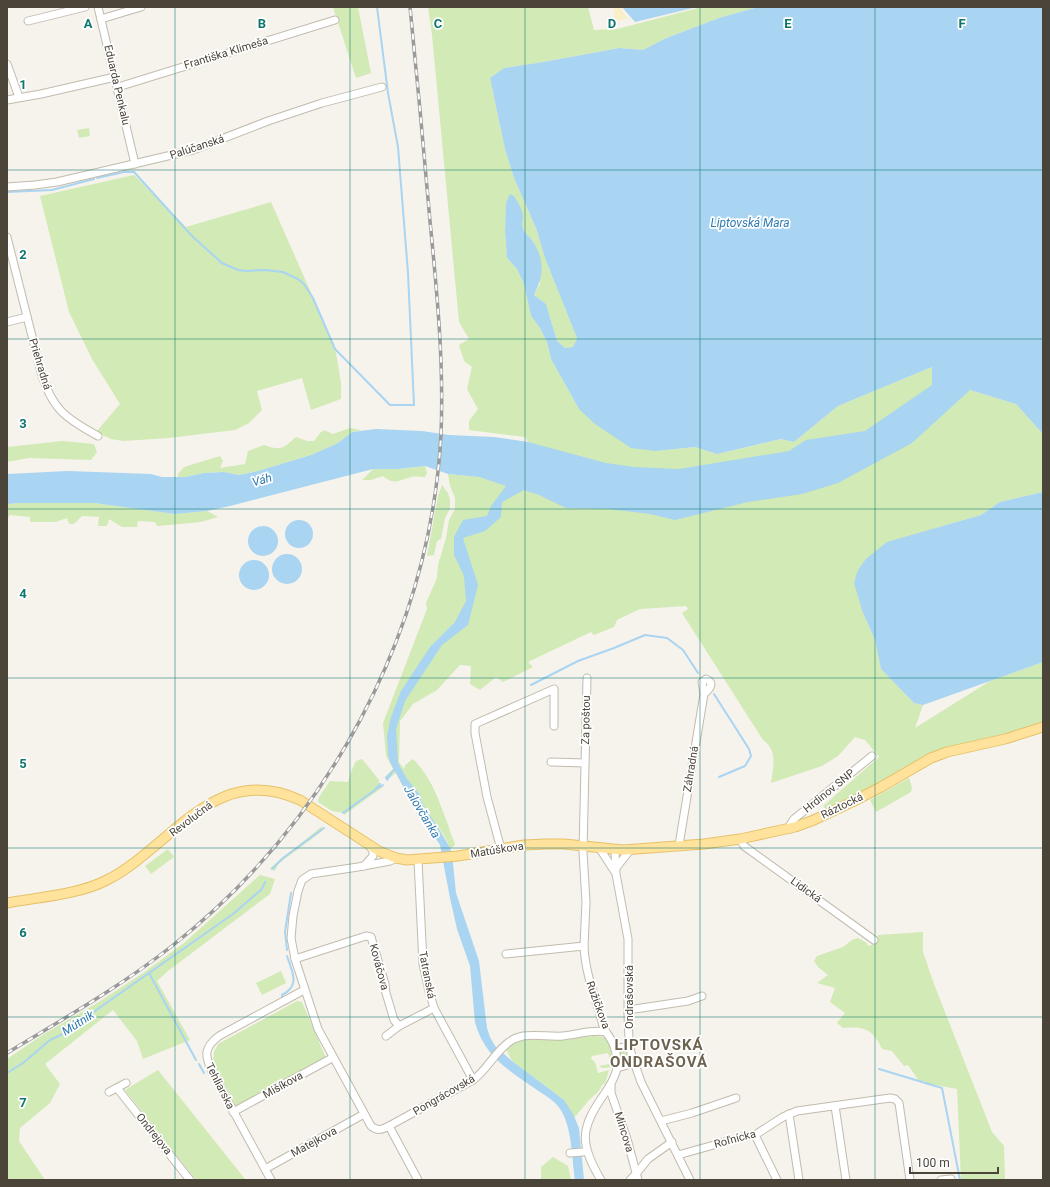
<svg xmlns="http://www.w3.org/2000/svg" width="1050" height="1187" font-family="Roboto,sans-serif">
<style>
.green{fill:#d2eab5}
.sand{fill:#f9efc9}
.water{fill:#a9d4f2}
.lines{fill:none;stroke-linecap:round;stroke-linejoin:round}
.stream{stroke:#a9d4f2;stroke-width:2}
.minor-casing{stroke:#c2bbae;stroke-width:9}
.major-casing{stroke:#e6c16a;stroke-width:11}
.minor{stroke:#fff;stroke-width:7}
.major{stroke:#ffe39c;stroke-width:9}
.rail-casing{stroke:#9a9a9a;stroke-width:3.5}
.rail{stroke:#fff;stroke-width:2;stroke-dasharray:6;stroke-linecap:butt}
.grid{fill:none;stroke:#0f766e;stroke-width:1;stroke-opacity:0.55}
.labels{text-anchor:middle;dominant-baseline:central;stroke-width:3.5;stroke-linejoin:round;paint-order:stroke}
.street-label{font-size:11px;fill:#4b4439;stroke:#fff}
.water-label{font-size:12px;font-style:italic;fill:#2e7ab2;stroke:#fff}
.district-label{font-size:15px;font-weight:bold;letter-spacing:1px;fill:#6e6250;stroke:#fff}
.grid-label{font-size:13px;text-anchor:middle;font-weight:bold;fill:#0f766e;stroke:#fff;stroke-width:3.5;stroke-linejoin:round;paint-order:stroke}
</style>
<rect width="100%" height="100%" fill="#f6f3ec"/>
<!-- green -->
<g class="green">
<path d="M333 7H358L371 73 356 78Z"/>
<path d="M428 7H588L594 30 617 29 702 7H758L719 18 664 39 643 50 620 48 543 62 504 68 490 78 505 149 514 178 536 228 545 258 577 338 573 347 565 348 557 341 546 304 534 295 540 284 533 241 524 231 521 222 506 203 505 231 507 258 517 269 524 284 531 316 540 328 547 342 551 359 579 409 656 451 695 447 717 454 782 439 794 442 838 406 932 367 970 390 1016 404 1043 434V492L1000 502 981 515 936 528 863 613 875 640 881 669 914 703 923 705 915 728 990 681 1043 662V722L997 738 936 751 927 755 881 782 826 811 823 806 879 757 865 740 855 737 838 756 822 766 771 783C773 768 778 750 763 740L682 613 688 609 686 606 640 609 617 620 614 627 594 635 591 632 528 662 533 667 503 682 496 677 480 690 470 684 471 666 460 665 437 690 413 704 400 721 399 762 404 769 405 765 413 759C433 779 439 802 449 827 450 834 454 839 455 845L450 849C445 829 424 816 420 796L412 803 396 773 388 779 385 777 393 769 386 756 383 723 427 609 426 603 437 578 438 565 446 538 449 520 455 509V498L450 486 448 474 479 477 507 486 528 442 525 437 469 430V421L478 409 467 389 472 367 464 361 459 345 469 339 459 322 432 35Z"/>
<path d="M89 128 90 136 79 138 77 130Z"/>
<path d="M134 175 186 227 271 202 335 347 341 383V399L311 410 302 378 257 391 262 410 249 423 235 430 169 438 123 441 111 439 96 432 120 404 92 359 69 312 40 196Z"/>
<path d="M350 428 362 430 352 432 338 443 311 455 258 471 239 475 224 472 204 473 185 477H178V474L184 467 220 456 223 461 220 468 245 464 248 451 264 445C282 451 282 449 296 437L307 441H314L320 433 324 430 333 434Z"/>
<path d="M62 441 94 444 97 452 91 460 29 458 7 462V447Z"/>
<path d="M425 466 427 473 425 477C421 477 415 476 411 477 399 480 395 486 383 476L371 480H362L373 469H398Z"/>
<path d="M442 485 448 493 450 500V509L445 518 441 539 437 541 434 555 427 556 438 496Z"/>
<path d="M20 503H94L175 514 207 511 218 517 201 522 157 526 155 522 138 521 137 527H122L109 519 107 526H98L99 517 82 516 74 524H69L67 518 56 522H30V517L10 515 7 519V504Z"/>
<path d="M362 759 379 780V784L383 787 344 815V813L332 811 318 802 319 797 330 781 348 782 351 772 356 761Z"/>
<path d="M909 778 912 787 911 792 876 812 870 800Z"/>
<path d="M321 827 323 828 322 831 278 864 275 871 270 868Z"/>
<path d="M168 849 174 857 151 874 145 866Z"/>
<path d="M260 875 275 879 270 894 168 971 157 981 190 1040 143 1059 137 1041 113 1010 45 1064 60 1084 50 1103 20 1128 19 1141 45 1180H7V1059L44 1034 102 1000 143 973 184 943Z"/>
<path d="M923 932V952L934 984 992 1132 1004 1146 1005 1180H961L957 1089 925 1083V1081H919L908 1065 904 1066 892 1051 882 1049C873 1029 864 1026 843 1028L837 1023 845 1013 830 1002 835 988 817 983 828 975 818 967 814 961 817 956 843 947 852 940 858 938 867 943 868 946 877 943 878 935Z"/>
<path d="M281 971 286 983 262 995 256 983Z"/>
<path d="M297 1001 302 1002 326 1058 236 1106 213 1063 214 1052 218 1044Z"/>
<path d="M587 1036V1037C614 1032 610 1047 613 1067L602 1068 599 1066 609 1064V1056L608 1053 592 1056 591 1059 595 1062 598 1073 609 1070 605 1084H603L598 1092 589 1100 574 1118 564 1100 512 1061 506 1049C522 1035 541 1041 561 1040 570 1040 578 1038 587 1036Z"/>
<circle cx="624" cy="1056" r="5"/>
<path d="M158 1070 245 1179 244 1180H196L125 1090Z"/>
<path d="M553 1157 568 1166 571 1180H541V1167Z"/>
</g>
<!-- sand -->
<path class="sand" d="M613 7H620L628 19 615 21Z"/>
<!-- water -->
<g class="water">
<path d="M622 7H697L635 22Z"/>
<path d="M758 7H1043V434L1016 404 970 390 912 443 838 483 802 494 748 502 675 520 650 514 608 509 566 508 539 495 524 490 502 502 501 517 485 531 463 538 478 585 468 625 442 645 405 701 396 729 398 763 407 779 421 796V801L427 811 439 829 449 846 452 853 456 893 479 961 487 1028 490 1037 495 1046 512 1061 564 1100 573 1114 579 1128 584 1180H575C572 1159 572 1130 562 1112 557 1102 546 1096 537 1090 510 1071 484 1057 475 1022L470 966 457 929 450 898 440 845 426 824 416 806 412 803 390 762 388 755 387 736 391 717 401 691 430 647 455 622 466 601 464 576 454 555V537L463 520 487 516 491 506 506 486 479 477 448 474 425 466 398 469H373L230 506 207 511 175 514 94 503H20L7 504V474L68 471 151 474 162 477H185L204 473 224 472 239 475 258 471 311 455 338 443 352 432 376 429 422 431 449 435 494 437 528 442 606 463 634 467 679 469 789 451 806 440 865 431 932 385V367L838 406 794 442 781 439 717 454 695 447 656 451 631 448 595 424 579 409 551 359 547 342 540 328 531 316 524 284 517 269 507 258 505 231 506 203 510 194 514 196C517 201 523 210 523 216 523 222 521 224 524 231 526 234 530 237 532 240 545 260 544 275 534 295L546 304 557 341 565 348 573 347 577 338 545 258 536 228 514 178 505 149 490 78 504 68 543 62 620 48 643 50 664 39 719 18Z"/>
<path d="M1043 492V662L923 705 914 703 881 669 875 640 863 613 854 583 858 570 866 559 887 542 981 515 1000 502Z"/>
<circle cx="299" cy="534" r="14"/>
<circle cx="263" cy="541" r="15"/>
<circle cx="287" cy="569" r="15"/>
<circle cx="254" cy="575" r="15"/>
</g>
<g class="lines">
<!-- stream -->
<g class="stream">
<path d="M97 178 124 172H134L192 236 222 263 238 270 246 271 265 270 283 272 298 279 304 284 313 298 335 349 390 405H414L408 273 398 147 388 93 377 7"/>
<path d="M7 192 52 190 94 179"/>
<path d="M531 685 578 661 614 648 645 635 667 638 683 650 698 673"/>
<path d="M714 694 749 749 751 756 745 766 719 777"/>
<path d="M386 778 395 769"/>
<path d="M387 780 391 774"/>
<path d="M378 788 383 785"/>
<path d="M343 813 375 790 380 784"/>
<path d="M272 869 283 858 324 828"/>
<path d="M287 950 285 932 291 893"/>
<path d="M149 973 196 1060"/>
<path d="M282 997V995C301 985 292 972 287 956"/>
<path d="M199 1064 204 1073"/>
<path d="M879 1069 942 1088 960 1180"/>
<path d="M7 1073 23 1063 50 1040 71 1030 92 1013 233 914 262 889 265 882"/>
</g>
<!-- minor casing -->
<g class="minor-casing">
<g id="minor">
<path d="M98 7 135 164"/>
<path d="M101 19 141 7"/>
<path d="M28 21 85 7"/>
<path d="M7 64 19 97"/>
<path d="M118 87 335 20"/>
<path d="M7 100 41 94 115 77"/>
<path d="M7 187 35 185 57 182 193 150 268 121 322 103 382 87"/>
<path d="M7 237 41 372C52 409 65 418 98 436"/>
<path d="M7 322 27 317"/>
<path d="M551 762 585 763"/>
<path d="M790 829V825L794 819 872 756"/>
<path d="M740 839 744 846 874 940"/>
<path d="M679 845 704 694 702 682 706 679C715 683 710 689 704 694"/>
<path d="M501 849 487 797 475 733V724L554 689V726"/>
<path d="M600 849 615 872"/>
<path d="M615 850 616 874 628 939V1014L629 1040 631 1053 641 1082 690 1180"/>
<path d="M396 858 390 861 358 867 311 874 302 880 298 891 293 916 291 938 295 959 318 1029 371 1126C377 1131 382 1130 389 1126L418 1180"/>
<path d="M418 860 422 943 423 964 429 991 434 1008 473 1080"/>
<path d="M364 866 373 856V851L369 845"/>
<path d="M616 868 630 850"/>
<path d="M584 946 586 902 583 852 587 678"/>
<path d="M506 954 584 946C585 969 592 989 599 1011 601 1017 602 1026 606 1032 614 1043 617 1051 617 1066 617 1074 609 1087 605 1093 580 1128 579 1143 601 1180"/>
<path d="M295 959 366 936 371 937 385 984 386 993 394 1020 399 1026"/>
<path d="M628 1010 688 1001 702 996"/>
<path d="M386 1036 399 1026 434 1008"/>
<path d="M615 1049 630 1046"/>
<path d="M617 1068 634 1063"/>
<path d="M611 1085V1093L627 1139 638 1180"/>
<path d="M117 1088 190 1180"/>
<path d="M109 1092 126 1083"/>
<path d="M835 1106 846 1180"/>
<path d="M233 1112 332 1058"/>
<path d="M789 1114 799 1180"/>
<path d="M661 1121 692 1113 736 1098"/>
<path d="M389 1126 473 1080C487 1070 494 1053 509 1042 513 1039 518 1037 523 1036 536 1034 550 1037 563 1036 577 1035 592 1029 606 1032"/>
<path d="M755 1135 777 1180"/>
<path d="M570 1153 583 1152"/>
<path d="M678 1155 746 1136 755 1135 783 1117 797 1111 890 1098 895 1099 899 1103 910 1180"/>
<path d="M265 1169 364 1114"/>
<path d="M271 1180 212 1072C205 1056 203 1048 219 1036L304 990"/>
<path d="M630 1180 636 1174 648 1159 672 1142"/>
<path d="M941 1180 951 1179"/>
</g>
</g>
<!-- major casing -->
<g class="major-casing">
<path id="major" d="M7 903C39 897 78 895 107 880 173 846 214 761 300 800L379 851 396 858 407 860 458 856 524 845 546 844H564L623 850 704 844 740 839 795 827 814 820 852 802 881 787 931 758 947 752 1005 739 1043 727"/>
</g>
<!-- minor -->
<use href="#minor" class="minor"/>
<!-- major -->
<use href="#major" class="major"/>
<!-- rail casing -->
<g class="rail-casing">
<path id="rail" d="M7 1053C63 1019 120 987 172 946 327 824 430 634 441 435 444 363 437 292 430 221 424 150 417 78 410 7"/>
</g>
<!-- rail -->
<use href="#rail" class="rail"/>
</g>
<!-- grid -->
<path class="grid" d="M175 7V1180M350 7V1180M525 7V1180M700 7V1180M875 7V1180M7 170H1043M7 339H1043M7 509H1043M7 678H1043M7 848H1043M7 1017H1043"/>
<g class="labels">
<!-- street labels -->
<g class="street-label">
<text transform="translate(226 53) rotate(-17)">Františka Klimeša</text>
<text transform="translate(117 85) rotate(77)">Eduarda Penkalu</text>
<text transform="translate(197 147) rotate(-18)">Palúčanská</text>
<text transform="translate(40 364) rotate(73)">Priehradná</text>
<text transform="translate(586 720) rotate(-89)">Za poštou</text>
<text transform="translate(691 769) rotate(-81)">Záhradná</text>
<text transform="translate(829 791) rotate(-39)">Hrdinov SNP</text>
<text transform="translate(842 806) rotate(-26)">Ráztocká</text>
<text transform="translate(191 819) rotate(-37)">Revolučná</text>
<text transform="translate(497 850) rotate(-9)">Matúškova</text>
<text transform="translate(806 890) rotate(36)">Lidická</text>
<text transform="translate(379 967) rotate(75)">Kováčova</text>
<text transform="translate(427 975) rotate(79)">Tatranská</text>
<text transform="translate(629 997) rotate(-90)">Ondrašovská</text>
<text transform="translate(598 1005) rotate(70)">Ružičkova</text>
<text transform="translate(283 1085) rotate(-29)">Mišíkova</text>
<text transform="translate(220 1086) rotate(63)">Tehliarska</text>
<text transform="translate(444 1095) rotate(-30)">Pongrácovská</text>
<text transform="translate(624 1132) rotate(73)">Mincova</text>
<text transform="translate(154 1134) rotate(51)">Ondrejova</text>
<text transform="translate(735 1139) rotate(-15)">Roľnícka</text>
<text transform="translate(314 1142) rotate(-29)">Matejkova</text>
</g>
<!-- water labels -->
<g class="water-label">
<text x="750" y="223">Liptovská Mara</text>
<text transform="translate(262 480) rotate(-16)">Váh</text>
<text transform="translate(422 812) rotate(59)">Jalovčanka</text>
<text transform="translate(78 1023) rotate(-33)">Mútnik</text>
</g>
<!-- district labels -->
<g class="district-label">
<text x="659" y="1045">LIPTOVSKÁ<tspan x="659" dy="17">ONDRAŠOVÁ</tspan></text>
</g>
</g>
<g class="grid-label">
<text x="88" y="28">A</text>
<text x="262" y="28">B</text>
<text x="438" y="28">C</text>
<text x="612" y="28">D</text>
<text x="788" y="28">E</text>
<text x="962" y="28">F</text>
<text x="23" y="89">1</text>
<text x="23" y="259">2</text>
<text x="23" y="428">3</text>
<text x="23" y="598">4</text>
<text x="23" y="768">5</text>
<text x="23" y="937">6</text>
<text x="23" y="1107">7</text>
</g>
<!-- border -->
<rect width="1050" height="1187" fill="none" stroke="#4b4439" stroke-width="16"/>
<!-- scale -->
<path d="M910 1167v6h88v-6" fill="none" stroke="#4b4439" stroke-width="2"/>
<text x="916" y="1167" font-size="12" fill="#4b4439" stroke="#ffffff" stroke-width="3" paint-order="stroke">100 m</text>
</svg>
